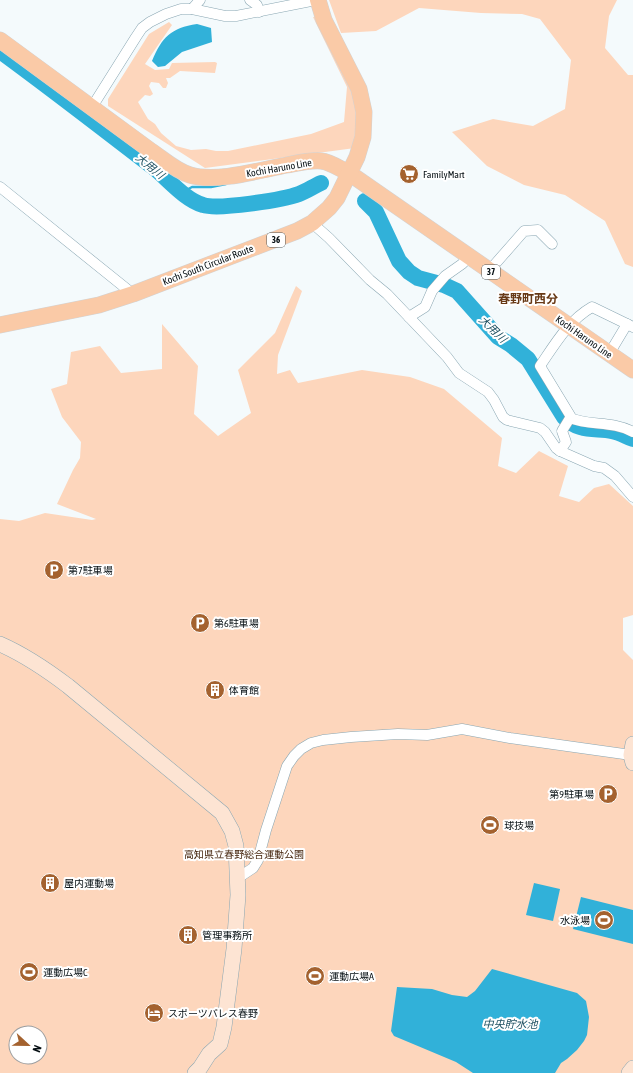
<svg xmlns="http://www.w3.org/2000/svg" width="633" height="1073" font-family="'Asap Condensed','Noto Sans JP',sans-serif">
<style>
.green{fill:#fdd6bc;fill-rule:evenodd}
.water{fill:#31b1d9}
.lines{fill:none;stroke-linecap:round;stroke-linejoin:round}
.stream{stroke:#31b1d9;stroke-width:2.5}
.river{stroke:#31b1d9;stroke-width:16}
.street-casing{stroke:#89a6b2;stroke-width:11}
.secondary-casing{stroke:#89a6b2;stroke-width:16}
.primary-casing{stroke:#d2d3d4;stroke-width:17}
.street{stroke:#fff;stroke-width:10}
.secondary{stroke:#fde4d3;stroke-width:15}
.primary{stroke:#facaa7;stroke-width:16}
.labels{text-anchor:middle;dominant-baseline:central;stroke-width:4;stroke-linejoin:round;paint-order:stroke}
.shield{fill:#fff;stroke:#4f5658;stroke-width:1}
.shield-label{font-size:9px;font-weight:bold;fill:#040d11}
.street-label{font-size:10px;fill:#040d11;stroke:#fff}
.poi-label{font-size:10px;fill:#040d11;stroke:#fff;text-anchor:start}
.park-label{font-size:10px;fill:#44240c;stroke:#fff}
.water-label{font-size:11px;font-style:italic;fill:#205263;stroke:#fff}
.quarter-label{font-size:12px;font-weight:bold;fill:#673916;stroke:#fff}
</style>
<rect width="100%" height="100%" fill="#f4fafc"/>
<!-- green -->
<g class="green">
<path d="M329 0H617L609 16 605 48 628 75H633V267L625 264 605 221 565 195 524 185 487 166 452 132 493 119 533 126 565 109 571 60 540 19 522 14 481 13 419 8 376 31 341 33Z"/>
<path d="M319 16 357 93 355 148 205 168 108 106V99L149 34 169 22 172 25 145 64 155 70 169 69 172 63 215 62 217 63 215 73 180 71 170 78H166L168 83 166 88H163L159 83 151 82 149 86 153 94 150 96 145 95 138 102 148 119 155 124 161 133 176 146 191 150 206 149 216 151H228L311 134 344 122 347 87 313 17Z"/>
<path d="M296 286 302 291 278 355 277 374 290 370 298 383 362 370 410 377 444 389 502 438 498 466 516 473 539 451 568 466 559 496 579 502 594 488 609 484 633 506V615L623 618V650L633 660V1073H0V519L19 521 45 513 92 520 96 519 57 504 73 470 80 458 81 442 62 417 51 389 67 384 71 352 100 346 121 373 162 369V324L198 366 194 414 218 436 251 413 238 370 275 333ZM16 1033H40V1057H16Z"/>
</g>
<!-- water -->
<g class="water">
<path d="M197 24 211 28 212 42 182 52 165 66 158 67 152 61C162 37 171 28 197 24Z"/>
<path d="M534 883 560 889 553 921 526 915Z"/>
<path d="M581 897 633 910V944L573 929Z"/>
<path d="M492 969 577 993 586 1001 589 1017 587 1035 584 1041 577 1050 567 1059 561 1063 555 1073H473L456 1062 394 1036 391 1031 397 987 432 989 452 995 467 997 475 991Z"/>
</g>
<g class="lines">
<!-- stream -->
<path class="stream" d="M183 192 192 187H211L226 184"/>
<!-- river -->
<g class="river">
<path d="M0 51C52 89 102 128 153 167 168 179 185 200 203 205 218 210 283 200 299 194 307 191 314 186 321 183"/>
<path d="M365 201 376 212 399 261 409 272 418 278 444 285 457 291 498 337 511 345 528 359 564 417C579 432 593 428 612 431 619 432 627 437 633 439"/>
</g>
<!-- street casing -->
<g class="street-casing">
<g id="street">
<path d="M250 0 257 5 259 12"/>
<path d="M192 9 200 0"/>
<path d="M92 107 136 37 142 28 150 22 166 14 181 9H192L225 16H236L316 0"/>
<path d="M0 187 133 294"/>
<path d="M312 223 329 238 370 280 387 294 447 357 459 373 488 392 494 400 503 417 507 420 540 428 545 432 556 448 560 451 594 466 604 468 615 476 633 497"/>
<path d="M489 271 524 231 538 230 552 244"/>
<path d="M409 317 425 307 432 291 445 276 462 264 469 257"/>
<path d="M627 324 592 307C568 321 555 344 540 366L571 417 570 418C590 426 613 421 633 432"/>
<path d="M609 354 627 324 633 327"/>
<path d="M560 451 566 442 562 431 570 418"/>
<path d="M238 878 253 868 258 860 266 830 287 766 294 756 301 749 311 743 323 740 351 737 398 734 427 735 462 729 510 738 631 755"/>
</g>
</g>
<!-- secondary casing -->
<g class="secondary-casing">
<g id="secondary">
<path d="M0 644C25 655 47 670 68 686L222 813 232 831 236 846 238 895 234 949 224 1027 220 1044 209 1054 200 1068 195 1073"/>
<path d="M633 744 631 755 633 763"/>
<path d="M629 1073 633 1068"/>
</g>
</g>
<!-- primary casing -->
<g class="primary-casing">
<g id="primary">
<path d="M0 40 151 151C163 159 176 171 190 175 217 183 260 170 287 165 298 163 310 160 321 161 331 162 340 169 349 173L633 370"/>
<path d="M0 325 99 305 133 294 297 231 312 223 329 208 337 198 357 157 363 137 364 112 359 89 324 20 318 0"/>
</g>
</g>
<!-- street -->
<use href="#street" class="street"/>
<!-- secondary -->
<use href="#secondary" class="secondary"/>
<!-- primary -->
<use href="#primary" class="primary"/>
</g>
<!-- icons -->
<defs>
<g id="supermarket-disc" transform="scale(1)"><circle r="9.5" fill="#a4622f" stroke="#fff"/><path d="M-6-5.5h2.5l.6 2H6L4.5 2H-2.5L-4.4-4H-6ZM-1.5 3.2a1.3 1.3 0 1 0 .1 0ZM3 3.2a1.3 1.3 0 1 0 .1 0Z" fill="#fff"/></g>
<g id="parking-disc" transform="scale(1)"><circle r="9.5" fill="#a4622f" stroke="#fff"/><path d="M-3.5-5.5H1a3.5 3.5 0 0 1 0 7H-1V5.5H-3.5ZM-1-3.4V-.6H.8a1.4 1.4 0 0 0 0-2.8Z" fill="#fff"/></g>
<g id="building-disc" transform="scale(1)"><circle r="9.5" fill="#a4622f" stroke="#fff"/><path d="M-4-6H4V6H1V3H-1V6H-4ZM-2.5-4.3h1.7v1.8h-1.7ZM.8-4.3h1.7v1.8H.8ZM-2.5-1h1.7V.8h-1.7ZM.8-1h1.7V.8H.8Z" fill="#fff"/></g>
<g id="stadium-disc" transform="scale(1)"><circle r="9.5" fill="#a4622f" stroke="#fff"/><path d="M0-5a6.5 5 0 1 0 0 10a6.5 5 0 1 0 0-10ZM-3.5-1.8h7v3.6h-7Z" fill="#fff"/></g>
<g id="hotel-disc" transform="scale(1)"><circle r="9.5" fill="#a4622f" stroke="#fff"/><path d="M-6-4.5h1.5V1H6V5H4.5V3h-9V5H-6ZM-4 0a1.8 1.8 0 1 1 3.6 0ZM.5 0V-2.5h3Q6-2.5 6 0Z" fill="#fff"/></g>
</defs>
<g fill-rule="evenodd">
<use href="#supermarket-disc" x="409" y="174"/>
<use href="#parking-disc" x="54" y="570"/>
<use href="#parking-disc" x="200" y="623"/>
<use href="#building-disc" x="215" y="690"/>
<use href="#parking-disc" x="608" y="794"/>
<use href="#stadium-disc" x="490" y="825"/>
<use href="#building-disc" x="50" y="883"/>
<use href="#stadium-disc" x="604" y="920"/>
<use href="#building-disc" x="188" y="935"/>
<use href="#stadium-disc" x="29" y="972"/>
<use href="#stadium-disc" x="315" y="976"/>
<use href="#hotel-disc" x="154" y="1013"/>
</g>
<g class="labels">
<!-- shield labels -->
<g class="shield">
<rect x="267" y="233" width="18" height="14" rx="3"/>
<rect x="482" y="265" width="18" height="14" rx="3"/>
</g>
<g class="shield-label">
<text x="276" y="240">36</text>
<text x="491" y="272">37</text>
</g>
<!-- street labels -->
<g class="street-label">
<text transform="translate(279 168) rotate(-10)">Kochi Haruno Line</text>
<text transform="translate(208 265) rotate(-21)">Kochi South Circular Route</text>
<text transform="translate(584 337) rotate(35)">Kochi Haruno Line</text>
</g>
<!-- poi labels -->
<g class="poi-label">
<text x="423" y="174">FamilyMart</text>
<text x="68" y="570">第7駐車場</text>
<text x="214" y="623">第6駐車場</text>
<text x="229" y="690">体育館</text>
<text x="594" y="794" text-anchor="end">第9駐車場</text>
<text x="504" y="825">球技場</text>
<text x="64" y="883">屋内運動場</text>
<text x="590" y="920" text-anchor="end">水泳場</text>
<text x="202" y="935">管理事務所</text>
<text x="43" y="972">運動広場C</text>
<text x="329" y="976">運動広場A</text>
<text x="168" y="1013">スポーツパレス春野</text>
</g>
<!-- park labels -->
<g class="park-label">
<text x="244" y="854">高知県立春野総合運動公園</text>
</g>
<!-- water labels -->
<g class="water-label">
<text transform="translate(150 166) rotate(39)">大用川</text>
<text transform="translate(493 329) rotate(44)">大用川</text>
<text x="510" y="1024">中央貯水池</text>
</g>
<!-- quarter labels -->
<g class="quarter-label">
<text x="528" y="299">春野町西分</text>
</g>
</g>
<!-- north arrow -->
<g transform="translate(28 1045) rotate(112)"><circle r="19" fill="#ffffff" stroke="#9b9ea0"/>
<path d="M0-3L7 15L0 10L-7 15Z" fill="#a4622f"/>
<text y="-6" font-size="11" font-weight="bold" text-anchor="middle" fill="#040d11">N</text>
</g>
</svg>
